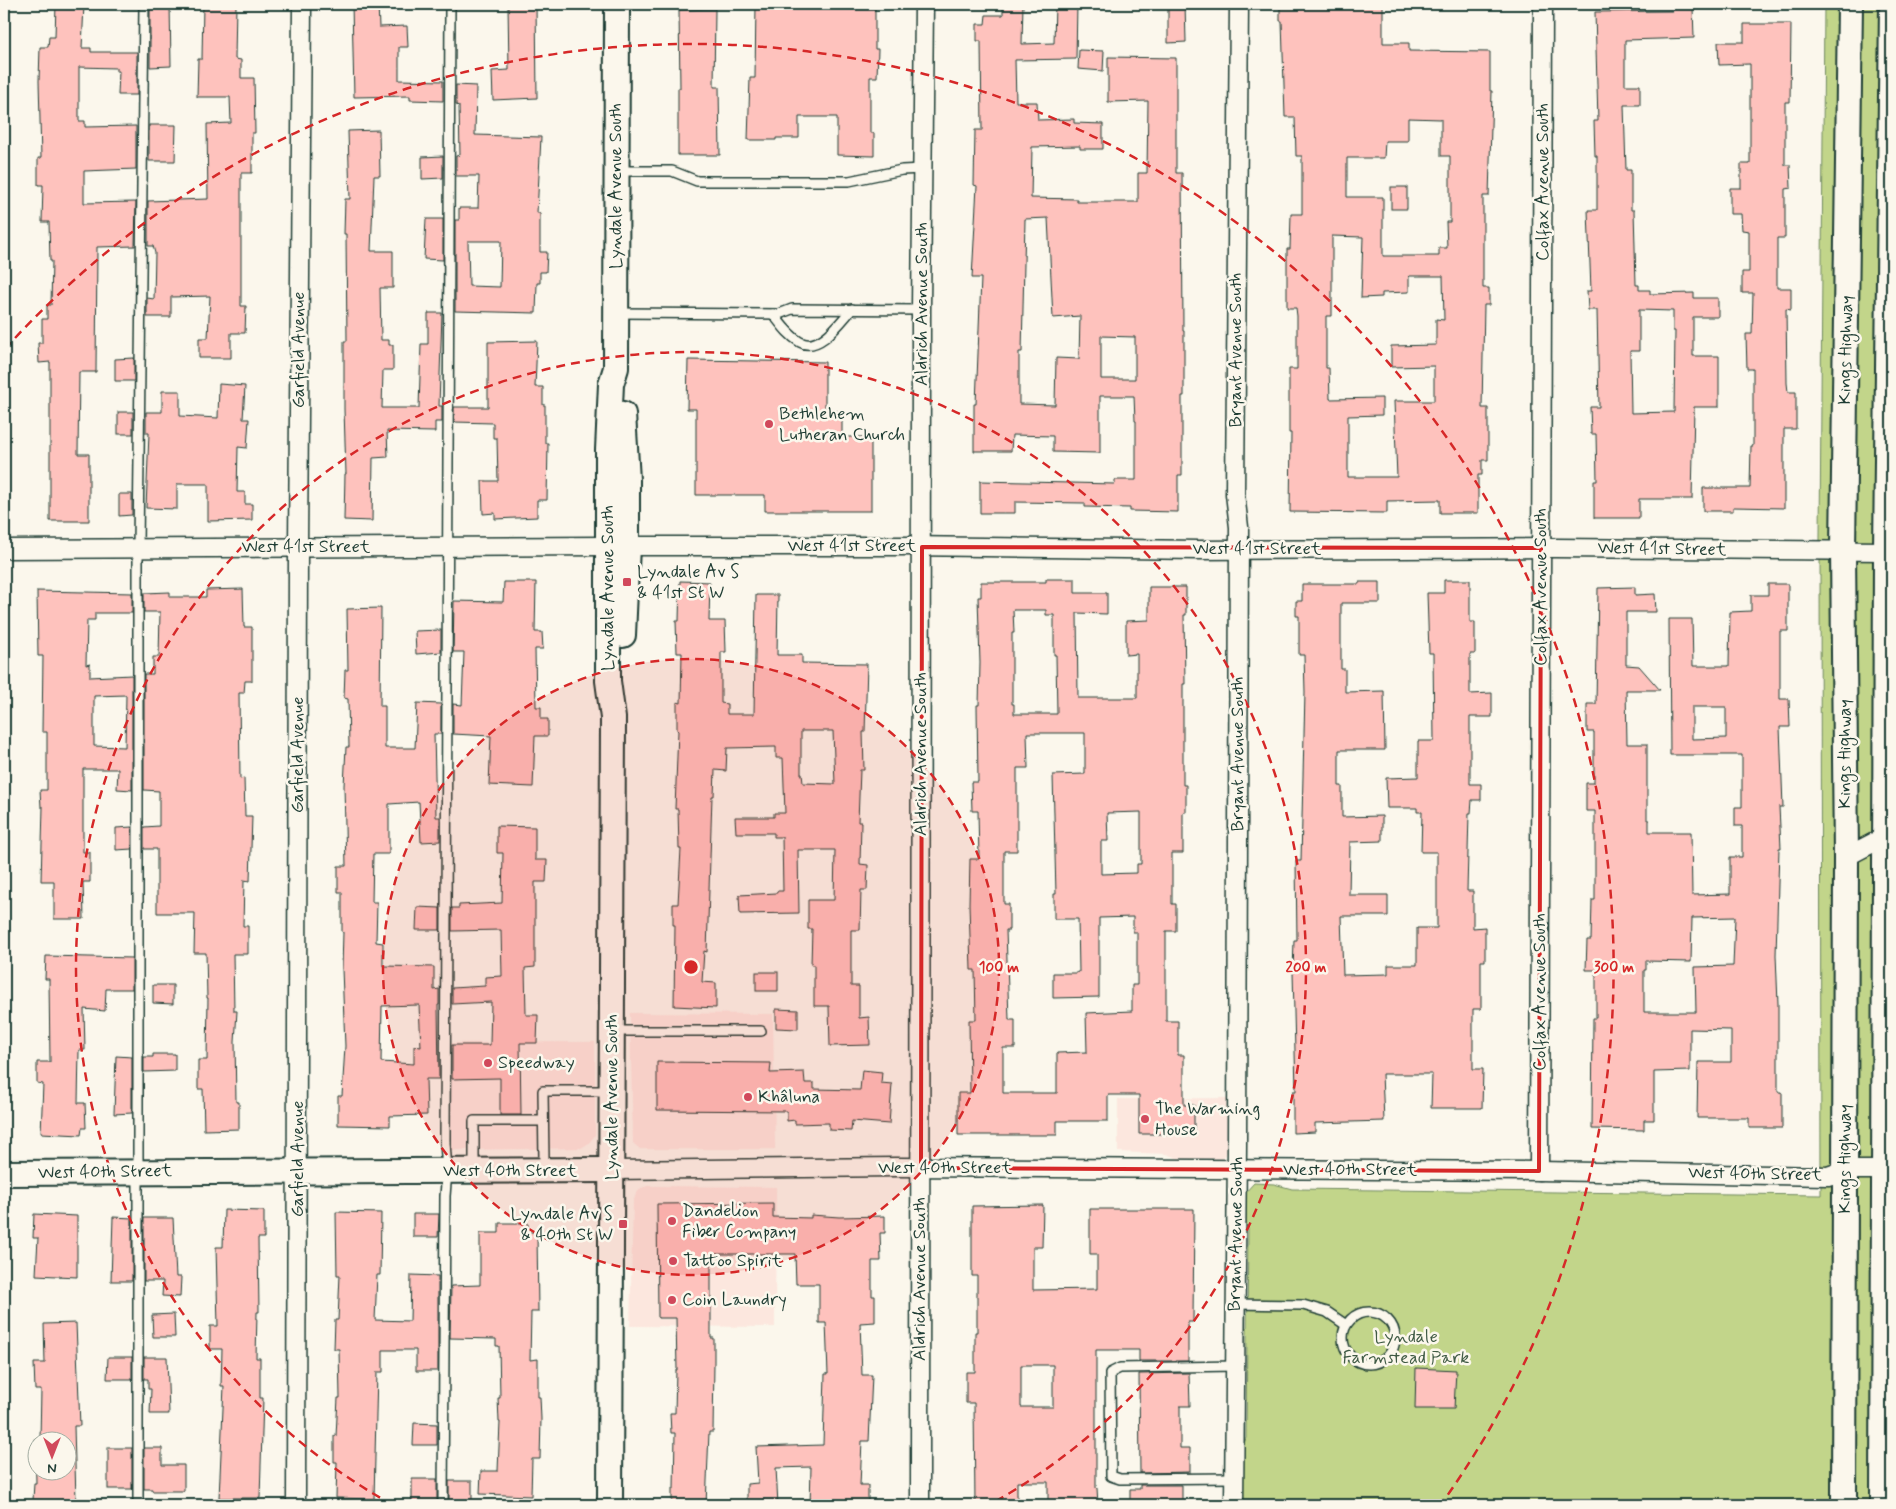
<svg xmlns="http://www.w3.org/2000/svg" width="1896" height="1509" font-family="Mynerve,sans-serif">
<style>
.built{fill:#fce7de}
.green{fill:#c2d58a;stroke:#70895f}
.building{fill:#fec2bd;stroke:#1f3d34;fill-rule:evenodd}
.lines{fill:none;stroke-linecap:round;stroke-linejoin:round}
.lane-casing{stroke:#1f3d34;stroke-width:12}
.street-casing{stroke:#1f3d34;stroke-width:21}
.secondary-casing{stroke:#1f3d34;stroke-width:28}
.lane{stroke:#fbf7ec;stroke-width:9}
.street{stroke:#fbf7ec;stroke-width:18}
.secondary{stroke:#fbf7ec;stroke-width:24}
.marked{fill:none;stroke:#d62828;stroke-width:4;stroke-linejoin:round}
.ring{fill:none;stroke:#d62828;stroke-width:2.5;stroke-dasharray:9 6}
.poi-dot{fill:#d1495b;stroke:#fbf7ec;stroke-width:2}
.labels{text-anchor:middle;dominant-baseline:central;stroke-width:5;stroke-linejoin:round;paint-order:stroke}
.street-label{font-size:18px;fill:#1f3d34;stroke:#fbf7ec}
.poi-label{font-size:18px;fill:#1f3d34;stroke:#fbf7ec;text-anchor:start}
.park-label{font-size:18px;fill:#405b45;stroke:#fbf7ec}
.centre{fill:#d62828;stroke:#fbf7ec;stroke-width:2.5}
.ring-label{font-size:15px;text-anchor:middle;font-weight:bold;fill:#d62828;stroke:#fbf7ec;stroke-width:5;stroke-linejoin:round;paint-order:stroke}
</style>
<rect width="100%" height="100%" fill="#fbf7ec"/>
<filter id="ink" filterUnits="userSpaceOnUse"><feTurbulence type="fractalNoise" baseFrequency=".02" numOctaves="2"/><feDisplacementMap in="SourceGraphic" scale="10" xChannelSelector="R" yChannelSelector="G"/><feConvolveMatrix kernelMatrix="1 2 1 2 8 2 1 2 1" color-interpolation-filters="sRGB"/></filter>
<g filter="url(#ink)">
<!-- built -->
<g class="built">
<path d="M630 1013 773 1014 775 1149H640L633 1143Z"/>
<path d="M595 1042V1135L589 1143 581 1148 447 1150 444 1043Z"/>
<path d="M1228 1098V1150L1225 1156 1219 1161H1185L1166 1154 1118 1152V1099Z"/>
<path d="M648 1186 776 1187 775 1327 630 1326 633 1203 636 1194 641 1188Z"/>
</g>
<!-- green -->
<path class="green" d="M1824 4H1892V1505H1246L1241 1487 1242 1449 1246 1438 1248 1229 1242 1212 1243 1195 1254 1183 1274 1184 1292 1189 1821 1195 1820 537Z"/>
<!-- building -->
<g class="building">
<path d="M56 4H84L82 48H91V52H137V95H118L119 71H116V68L79 67V121H85V127L136 126V169L84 171V203L136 202 135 246 97 247 96 372H79L78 454H89V521H50V362L39 363 38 343H42V319H47V305H51L52 261H50L49 222H42L43 185H38V158H41L39 81 40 47H48L49 37H55Z"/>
<path d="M150 4H170L171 66 150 67Z"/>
<path d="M203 4H236L235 59 241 60V78H254L255 133H252V173H241V306H246L245 333H231V358H199V338H208L210 296 171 297V317H147V298L154 299 155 253 153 246H148V201L208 199 207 124 231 123 230 97H197L198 59H202Z"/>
<path d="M352 4H378L379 27 407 26 408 47H399V80L443 81V101L410 100V96L354 97Z"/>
<path d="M508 4H536L537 98 493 100 492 71 509 70Z"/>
<path d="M756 4H798V8H875V49H878L877 77H870V133H874V156L837 155V117H799V138H776V140H748L750 78H755Z"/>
<path d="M1003 4H1023L1022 44 1054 43 1055 4H1077L1076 59 1015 60 1016 102H1037L1038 120 1074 119V123L1103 124V149H1080V146L1032 147 1031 198 1077 199V202H1138V173H1147L1148 101 1108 102V57L1176 58V173H1182L1183 331H1184V396H1182V475H1178V512L1130 511V508L1085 507V503L1015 502V513H980V481L1115 484V480H1136V421H1135L1134 396H1100V453L1053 452V436L1012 435 1011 451H974V404H976L981 278H972L977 186 974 185 975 130H982L981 41H977V24H985L986 15H1003ZM1048 218 1053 318 1080 316 1079 359 1056 358 1055 405 1019 404V352H1022L1025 219ZM1101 336 1135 337V379H1101Z"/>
<path d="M1168 4H1185L1186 42 1168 43Z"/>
<path d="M1280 4H1383V43H1409V51L1490 52V91H1492L1489 196H1483V288H1489V305H1484L1482 408H1488V460H1482V475H1478V513H1440V500L1387 501V513L1290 512 1291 433H1289V369H1297V316L1296 308H1287V249H1290L1291 214H1302V156H1296L1295 117H1285L1282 21H1280ZM1408 118 1441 119V156H1450V222H1446L1447 248H1439V256H1383V197H1347V158H1384L1385 141H1408ZM1332 236 1363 237 1361 298 1382 297V293L1409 292V277L1410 276H1443L1444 320 1436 319V345L1391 346V367L1434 366V401H1394L1397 477H1348V416L1382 415V398L1330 399 1329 368H1326V316H1332Z"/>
<path d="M1673 8H1693L1694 38 1625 40V85H1640V105H1624L1626 170H1631V210H1634L1636 285H1639V290H1650V294L1694 293V298H1718V317H1693V356H1719V407H1694L1692 499H1639V518H1594V481H1597L1596 434H1591L1590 407H1599L1597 310H1588L1587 291H1591L1588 210H1597V156H1595L1594 121H1598L1595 12 1673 11ZM1639 310 1673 311V331H1675L1674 412 1631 413 1630 351H1639Z"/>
<path d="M715 9 714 87H719L720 155H678V88H680L679 10Z"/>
<path d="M1744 24H1791L1790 102H1785V165H1790L1791 188 1785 189V238H1777V288H1791V310L1786 309 1787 383 1788 392H1796V429H1784V508L1733 507V511H1703V488H1750L1751 446H1753V369H1747L1746 334H1752L1753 293H1742V272H1749V231L1742 230 1741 214H1730V188H1741V164H1750V64L1719 65 1718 42H1744Z"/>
<path d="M1079 50 1104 51 1103 71 1078 69Z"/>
<path d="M456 85 476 86 475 135 541 137 537 213H540V252H547L546 272H540V283H537L536 313 455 311V220H459V208H478L479 176H456V156L460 155 459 106 456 105ZM468 241H501L500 287 469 286Z"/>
<path d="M149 125H176L175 161H149Z"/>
<path d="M379 130 380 176H374L371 251H393V288H380L381 340H389V345H393V370H383L382 408H419L421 344H428V313H442L439 406H442V422H435V432L387 431 388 457 373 458 372 521 344 520 345 474H346L344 409V341H347L346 234H344L345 199H350L348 131Z"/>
<path d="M443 156V178L422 179V157Z"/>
<rect x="1391" y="187" width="16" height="22"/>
<path d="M426 219H443V260L424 259Z"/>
<path d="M537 341 535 387H543V405H545V443H548L547 500H537V517L495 519V513L483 514 482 481H498L497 438H493V423L454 422V407H488V342Z"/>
<path d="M134 358V381H115V359Z"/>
<path d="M688 360 825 362V411H842V437H871V511H765V495H696V409H687Z"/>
<path d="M219 384 245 386 243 419H249L247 448 238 447 237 492H245V504H252V520L208 521V484H177V509L146 508 149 433H146V412H162V391H180V416L218 418Z"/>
<rect x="118" y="412" width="15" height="22"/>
<path d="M119 494H132V515L119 516Z"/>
<path d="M1046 579H1075V593H1107V614L1077 613 1078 698H1137V654L1126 655V621L1149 620V587H1186V615H1184L1185 684H1183V785H1186V812H1183V853H1172V904H1176V931H1166V1021H1178V1055H1184V1105H1194V1134H1139V1095H1108V1121H1057V1135H958V1093H970L969 1020H976L975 970H971L969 904 970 859H979L978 811H972L971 782H978L977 705H979L980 663 978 597H981V582H1046ZM1013 610H1046V615H1054V655H1056L1057 714H1014V704H1012V633H1014ZM1027 733H1085V774L1053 775 1056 894H1054V919H1078L1079 972H1077V973H1053V998L1099 997V918L1133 917V932H1137V985H1132V1011L1086 1013 1087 1052 1057 1053V1093H1003V1048H1015V1020H1009L1006 930H1009V904H1004V851H1017V768H1028ZM1141 812V864H1137V873L1101 874V841H1108L1107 813Z"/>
<path d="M1444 580H1470V622H1475V654H1470V694L1492 693V717H1470V784H1481V800H1472L1471 813H1469L1467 891H1473V928L1485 927V961H1481V1009H1473V1069H1483L1482 1108H1431L1432 1074H1382L1384 1121 1315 1123V1132L1293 1133V1091H1296L1293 972 1294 940H1297L1296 861H1301L1305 692 1304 655H1299V616H1296V601H1302V584H1359V582H1380V603H1341V669H1345V692L1384 691 1385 750H1339V786H1342V817L1382 816V841L1350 842 1349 895H1388V916H1341L1343 975 1388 974V965H1417V928H1437V852H1421L1422 812H1417V808H1387L1386 778 1418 777V741H1434L1433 653H1429L1427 593H1444Z"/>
<path d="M680 581 710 582 709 621H725L726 652H721V703L727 704V714H754L756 595H778L777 655H802V663L867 664 865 732H863L864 770H860L858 822H861L860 864 868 865 867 890H861L860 930H851V986H859V1018L869 1017 870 1045 830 1046 829 1006H814V965H811L812 929H808V900H834L835 850H798L799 913 740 914 739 895 777 893V891H783L782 837H774V833H736L735 817H774V813H785L783 758H776V747L727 748 726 771 715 770 714 796H712L707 952 704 951 702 982 716 983V1008L674 1006 675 925H673V904H678L681 849H679L678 809H675L678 731 677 730V702L681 703 682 653H677L676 621H679ZM801 731H833L835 784 803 783 802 774H801Z"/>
<path d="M504 582H536L535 632H542L543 649H535L536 707H541V719H548V736H535L533 787 489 785 491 736 453 734V704L462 705 464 652H453L454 601 503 602Z"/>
<path d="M1768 584H1788V631H1780V699H1789L1790 727H1780L1783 807H1779L1781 848H1779L1776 955 1778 1004V1092H1782V1128H1749V1118H1697L1698 1062H1731V1030L1690 1029V1071L1654 1072V1120H1644V1130L1592 1129 1593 1018H1596V970H1586L1587 940H1591L1592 900H1595V811H1586V783H1594V732H1587V704H1596L1598 588 1635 587V595L1655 594 1656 612H1626V665L1639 666 1660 690H1626L1627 744H1647V820H1649V832H1691L1692 895 1730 894V857H1742V826H1735V807H1742V755H1670L1669 619H1692L1693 666H1729L1730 612 1751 611V595H1768ZM1692 707H1726V738L1692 739ZM1735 917 1733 966 1695 967 1696 1012H1644V970H1646V961L1691 962 1692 918Z"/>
<path d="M243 589 244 627H252V681H245L244 693H239L240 779 244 778 245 816H252L250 881 244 880 243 926H248V954H233L234 1011H237L235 1042 236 1102H239V1129L204 1130 203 1089H198V1060H207L208 998H207L206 953H194L195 913H157V849H144V827L159 826V791L144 790V674H153V657H159L160 612H144V593L170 592V597H206V590Z"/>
<path d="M37 591 132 593V613H95V620H87L86 665 90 664V677L132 675V790L117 789 118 769H83V852H90V882H83L84 919H54V881H41L43 807H41L40 790H47V732H42L43 656H38ZM126 695 125 747 94 746V696Z"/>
<path d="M381 608 380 706H385V748H415L417 703 441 704V734H434L436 817H440V841L421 842 419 802 389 804V854H373L372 902H377L376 942 383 943V966L434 967V990L439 989V1005H438L439 1079H426L427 1115 390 1116V1126L338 1125V1096H342L345 1046 342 969 343 932H342V892H338V866H346L344 786 346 747H349L348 699 344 698 345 670H348L347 609ZM419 1005 421 1047 414 1046V1064L381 1062 382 1006Z"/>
<path d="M441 630V652L416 654 415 631Z"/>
<path d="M497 826 535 827V860H547L546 882H535V967L525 968 526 1015H538L537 1043H520L521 1115H500V1078L452 1079V1045H490L491 1002 452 1004V988L485 986V977L502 976 501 930 452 931V908H459V905L502 903 503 853H497Z"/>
<path d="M132 827V849L116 850V828Z"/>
<path d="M417 907 440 908V930H416Z"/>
<path d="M46 956 132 958V989H106L105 1011 84 1009 85 1050H79L78 1103H85L86 1128H82L81 1135 41 1133 43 1084 37 1083V1062H50L49 979H45Z"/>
<rect x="756" y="972" width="22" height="19"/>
<path d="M153 985H173V1004L153 1003Z"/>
<path d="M776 1009 798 1010V1029L776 1028Z"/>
<path d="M153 1054H175V1071L144 1072V1057H153Z"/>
<path d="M116 1056 132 1057V1113L114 1114Z"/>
<path d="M657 1062 771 1063 770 1073 804 1072 805 1083H814V1089L860 1090 862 1070 882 1072 881 1083 892 1084 889 1124 852 1121 851 1131 829 1130V1123L795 1124V1120L787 1121V1111L657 1110Z"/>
<path d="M773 1203V1217L811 1218V1215L839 1217 885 1216V1233H880L881 1261H872V1296H875V1322L860 1323 862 1375H872L869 1441H862L860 1485H868V1505H810L811 1467 776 1468 778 1505H747V1484L758 1483 756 1447 823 1445 825 1374H828L826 1323H819V1284H796L795 1254H711V1338H714V1362L713 1432H709L706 1505H672V1489H674L675 1433H671L670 1413H675L676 1370H677L676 1318H658L657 1204Z"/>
<path d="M1043 1205 1042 1247H1033V1290L1097 1289V1254H1090V1209H1194L1193 1322H1188V1361H1139V1350H1096V1488H1097L1098 1505H1048V1482H1017V1505H975L974 1403H966V1372H975V1332H977V1276H972V1206ZM1021 1365H1053V1407H1021Z"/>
<path d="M224 1210 264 1211V1238H258L259 1312H257L256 1358H260V1398H263L260 1498H219L224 1386H221L222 1349H210V1326H218L216 1247H223Z"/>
<path d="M336 1212 381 1213 380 1275H377L375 1320 410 1321 411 1275 438 1276V1371H416V1350H383V1372H377L374 1499 336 1498 337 1462H334V1436H336L338 1398H340L339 1349H334L335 1320H338L340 1275H337Z"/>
<path d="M34 1214 77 1216V1277L36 1275 38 1238H33Z"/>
<path d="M413 1214H439L438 1237H413Z"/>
<path d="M113 1217 132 1218V1281H111Z"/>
<path d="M144 1218H173L176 1277H181L180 1297 162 1296 163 1281H144Z"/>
<path d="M499 1223H528V1232H537L538 1312H531L530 1360 538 1359V1397H540L541 1419 540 1459H532L531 1496 480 1494 481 1471H498L500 1422H499L498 1398H500L499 1346H496V1339L450 1338 451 1286 480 1285V1233H499Z"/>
<path d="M174 1314 175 1337H153L152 1315Z"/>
<path d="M76 1323 80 1426H74L76 1501 33 1500 34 1483H36L35 1439H40L41 1390H35L34 1363H45L44 1324ZM38 1442H68V1472H38Z"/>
<path d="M108 1357H132V1379H107Z"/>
<path d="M144 1357H167L169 1414H150L151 1389H148V1379H144Z"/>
<path d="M1416 1368 1456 1370 1454 1409H1415Z"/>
<path d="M1189 1373 1190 1406H1180V1448H1190V1472L1140 1473 1139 1374Z"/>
<path d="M414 1423 437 1424V1445H413Z"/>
<rect x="108" y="1448" width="24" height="41"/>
<path d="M144 1448H162V1465H184V1491H152V1489H144Z"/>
<rect x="412" y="1479" width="25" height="26"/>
<rect x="449" y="1481" width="23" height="24"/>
<path d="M1140 1485H1182V1505H1130V1489H1140Z"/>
</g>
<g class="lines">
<!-- lane casing -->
<g class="lane-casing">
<g id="lane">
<path d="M618 171H672L697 181H849L902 170 922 169"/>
<path d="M616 313 779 314 792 309 921 310"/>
<path d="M773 314C781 324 789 336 800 342 819 353 841 321 852 309"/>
<path d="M613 1031H761"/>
<path d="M474 1169V1121H543"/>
<path d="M542 1169 544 1160 543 1091H612"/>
<path d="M1236 1304 1303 1305 1327 1312 1346 1325"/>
<circle cx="1369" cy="1338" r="26"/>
<path d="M1234 1478 1120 1479 1111 1476 1110 1373 1120 1368 1235 1366"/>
<path d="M138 1505V548L144 4"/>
<path d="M443 1505 445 1196 447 1171 445 1142 450 4"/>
</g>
</g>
<!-- street casing -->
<g class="street-casing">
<g id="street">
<path d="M627 546H905L1199 550 1555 548 1886 551"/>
<path d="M4 549 608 546"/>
<path d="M1846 857 1886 836 1892 831"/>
<path d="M612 1170 896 1167 1539 1171 1828 1176 1845 1170H1885"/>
<path d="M1539 1171 1543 4"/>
<path d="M296 1505 298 548 302 4"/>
<path d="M920 1505 921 310 924 4"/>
<path d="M1234 1505 1237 1145 1239 527 1235 494 1239 4"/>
</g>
</g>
<!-- secondary casing -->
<g class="secondary-casing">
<g id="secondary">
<path d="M623 635 627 546V480L623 414"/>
<path d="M4 1173 612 1170"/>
<path d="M610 1505 613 718 608 681V450L611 384 616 368 617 4"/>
<path d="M1844 1505 1846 857 1843 550 1850 4"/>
<path d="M1883 1505 1886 551 1892 4"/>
</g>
</g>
<!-- lane -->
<use href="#lane" class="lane"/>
<!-- street -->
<use href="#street" class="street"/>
<!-- secondary -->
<use href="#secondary" class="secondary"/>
</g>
</g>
<!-- marked area -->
<path class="marked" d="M922 547 1541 548 1539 1171 921 1168Z"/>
<!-- distance rings -->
<circle cx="691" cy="967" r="308" fill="#d62828" fill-opacity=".12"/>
<g class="ring">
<circle cx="691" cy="967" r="308"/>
<path d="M393 1505A615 615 0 1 1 989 1505"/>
<path d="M5 349A923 923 0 0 1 1442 1503"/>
</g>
<!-- markers -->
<g class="poi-dot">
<circle cx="769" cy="424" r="5"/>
<rect x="622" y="577" width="10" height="10" rx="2.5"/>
<circle cx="488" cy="1063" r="5"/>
<circle cx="748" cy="1097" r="5"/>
<circle cx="1145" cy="1119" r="5"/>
<circle cx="672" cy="1221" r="5"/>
<rect x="618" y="1219" width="10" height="10" rx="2.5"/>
<circle cx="673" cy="1261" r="5"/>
<circle cx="672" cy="1300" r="5"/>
</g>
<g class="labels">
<!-- street labels -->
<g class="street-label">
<text transform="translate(1543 182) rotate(-90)">Colfax Avenue South</text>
<text transform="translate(616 186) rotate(-90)">Lyndale Avenue South</text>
<text transform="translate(922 304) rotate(-90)">Aldrich Avenue South</text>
<text transform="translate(299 350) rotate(-90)">Garfield Avenue</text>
<text transform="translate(1236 350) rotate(-90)">Bryant Avenue South</text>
<text transform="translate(1846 350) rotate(-89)">Kings Highway</text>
<text x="852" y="546">West 41st Street</text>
<text x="306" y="547">West 41st Street</text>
<text x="1257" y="549">West 41st Street</text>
<text transform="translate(1662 549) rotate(1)">West 41st Street</text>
<text transform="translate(1541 587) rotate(-90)">Colfax Avenue South</text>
<text transform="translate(608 588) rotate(-90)">Lyndale Avenue South</text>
<text transform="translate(921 754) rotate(-90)">Aldrich Avenue South</text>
<text transform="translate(1238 754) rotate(-90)">Bryant Avenue South</text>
<text transform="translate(1845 754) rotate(-90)">Kings Highway</text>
<text transform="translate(298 755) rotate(-90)">Garfield Avenue</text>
<text transform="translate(1540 992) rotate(-90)">Colfax Avenue South</text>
<text transform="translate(612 1097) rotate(-90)">Lyndale Avenue South</text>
<text transform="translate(298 1159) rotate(-90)">Garfield Avenue</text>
<text transform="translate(1845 1159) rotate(-90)">Kings Highway</text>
<text x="945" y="1168">West 40th Street</text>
<text x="1350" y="1170">West 40th Street</text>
<text x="510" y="1171">West 40th Street</text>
<text transform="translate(105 1172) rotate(-1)">West 40th Street</text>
<text transform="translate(1755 1174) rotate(1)">West 40th Street</text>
<text transform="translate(1236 1234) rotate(-89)">Bryant Avenue South</text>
<text transform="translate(920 1279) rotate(-90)">Aldrich Avenue South</text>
</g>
<!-- poi labels -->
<g class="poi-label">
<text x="779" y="414">Bethlehem<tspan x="779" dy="21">Lutheran Church</tspan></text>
<text x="637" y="572">Lyndale Av S<tspan x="637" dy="21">&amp; 41st St W</tspan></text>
<text x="498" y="1063">Speedway</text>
<text x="758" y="1097">Khâluna</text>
<text x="1155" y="1109">The Warming<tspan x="1155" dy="21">House</tspan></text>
<text x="682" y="1211">Dandelion<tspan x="682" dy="21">Fiber Company</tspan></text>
<text x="613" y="1214" text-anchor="end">Lyndale Av S<tspan x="613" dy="21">&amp; 40th St W</tspan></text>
<text x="683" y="1261">Tattoo Spirit</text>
<text x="682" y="1300">Coin Laundry</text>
</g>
<!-- park labels -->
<g class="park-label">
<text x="1406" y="1337">Lyndale<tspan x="1406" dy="21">Farmstead Park</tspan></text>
</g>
</g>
<circle cx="691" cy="967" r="8" class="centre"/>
<g class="ring-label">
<text x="999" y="972">100 m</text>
<text x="1306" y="972">200 m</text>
<text x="1614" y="972">300 m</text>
</g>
<!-- margin -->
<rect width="1896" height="1509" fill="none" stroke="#fbf7ec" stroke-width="20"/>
<rect x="10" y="10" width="1876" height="1489" fill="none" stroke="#1f3d34" stroke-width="2" filter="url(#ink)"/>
<!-- north arrow -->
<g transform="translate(52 1456) rotate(180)"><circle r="24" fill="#fbf7ec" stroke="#a3ada2"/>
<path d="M0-4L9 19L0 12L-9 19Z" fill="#d1495b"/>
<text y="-8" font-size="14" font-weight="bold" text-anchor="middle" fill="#1f3d34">N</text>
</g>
</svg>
